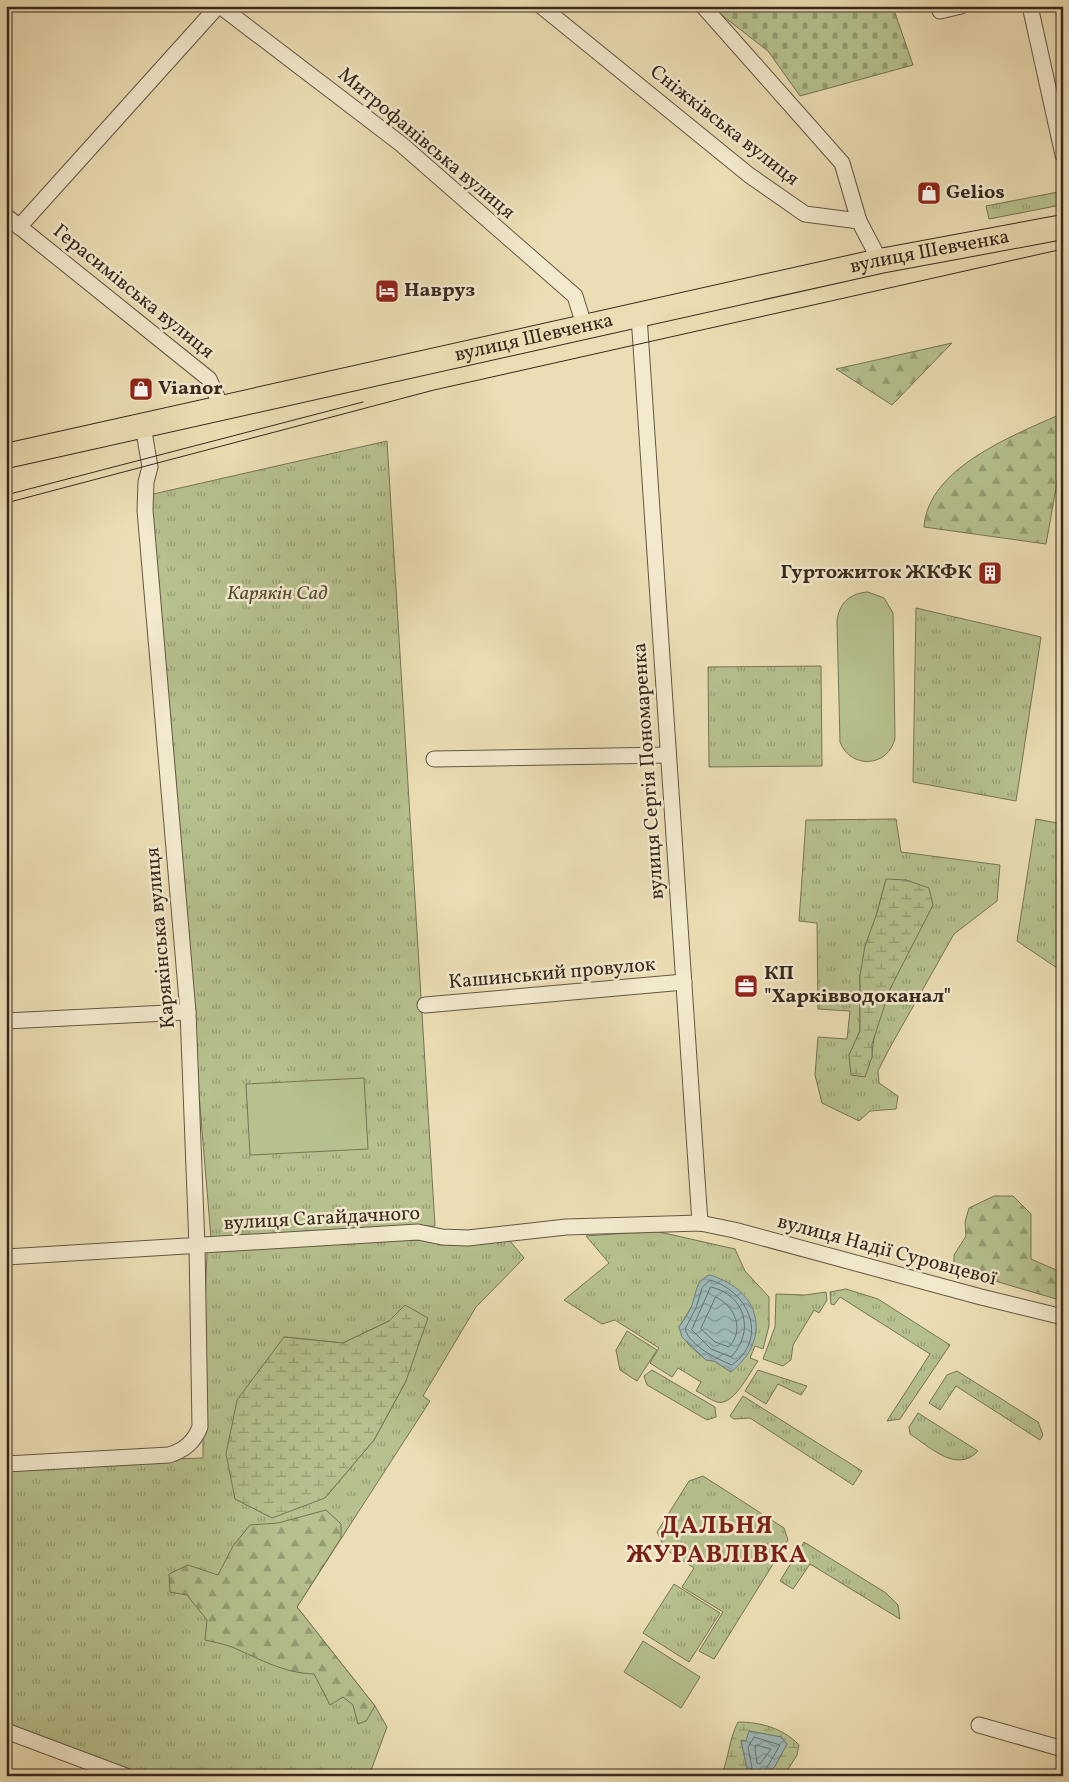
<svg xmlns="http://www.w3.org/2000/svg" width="1069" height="1782" font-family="Vollkorn,serif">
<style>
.grass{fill:url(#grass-tufts);stroke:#767456;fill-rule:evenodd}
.forest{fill:url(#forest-firs);stroke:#767456}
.wetland{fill:url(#wetland-marsh);stroke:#767456}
.cemetery{fill:url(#cemetery-stones);stroke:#767456}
.garden{fill:#b6c18e;stroke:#767456}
.water{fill:url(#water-waves);stroke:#747f7b}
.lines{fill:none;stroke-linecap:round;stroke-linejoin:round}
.shore{stroke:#6a706c;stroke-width:1}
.street-casing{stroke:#645644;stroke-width:17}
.primary-casing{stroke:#36281f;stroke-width:26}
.street{stroke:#f3eace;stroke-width:15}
.primary{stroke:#ecdeb4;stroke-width:24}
.tram{stroke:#36281f;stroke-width:1}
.labels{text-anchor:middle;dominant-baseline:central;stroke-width:5;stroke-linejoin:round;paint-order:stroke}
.street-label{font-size:20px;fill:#36281f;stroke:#f3eace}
.poi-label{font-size:20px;font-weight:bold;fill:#36281f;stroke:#f3eace;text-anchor:start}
.park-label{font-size:20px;font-style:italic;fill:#564e3b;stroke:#f3eace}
.district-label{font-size:25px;font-weight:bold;letter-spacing:1px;fill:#7a1f14;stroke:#f3eace}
</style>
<defs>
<pattern id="grass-tufts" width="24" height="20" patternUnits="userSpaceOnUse" patternTransform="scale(1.25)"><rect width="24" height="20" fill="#b6c18e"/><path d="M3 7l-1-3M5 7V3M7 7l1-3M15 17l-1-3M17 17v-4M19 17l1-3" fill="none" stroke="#959d73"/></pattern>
<pattern id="forest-firs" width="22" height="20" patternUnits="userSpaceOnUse" patternTransform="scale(1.25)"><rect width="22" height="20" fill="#b6c18e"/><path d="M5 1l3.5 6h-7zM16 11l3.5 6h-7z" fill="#959d73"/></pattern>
<pattern id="wetland-marsh" width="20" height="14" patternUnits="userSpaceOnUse" patternTransform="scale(1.25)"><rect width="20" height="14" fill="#b6c18e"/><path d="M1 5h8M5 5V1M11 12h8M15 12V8" fill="none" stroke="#959d73"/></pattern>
<pattern id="cemetery-stones" width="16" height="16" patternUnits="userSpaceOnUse" patternTransform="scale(1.25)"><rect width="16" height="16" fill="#b6c18e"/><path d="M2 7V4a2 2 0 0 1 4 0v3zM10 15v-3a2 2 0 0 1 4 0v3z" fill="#959d73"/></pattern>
<pattern id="water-waves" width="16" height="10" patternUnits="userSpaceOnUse" patternTransform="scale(1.25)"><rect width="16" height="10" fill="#9eb9b8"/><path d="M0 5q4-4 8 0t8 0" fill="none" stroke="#829695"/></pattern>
</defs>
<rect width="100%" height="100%" fill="#ecdeb4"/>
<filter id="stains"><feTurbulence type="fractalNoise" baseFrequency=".004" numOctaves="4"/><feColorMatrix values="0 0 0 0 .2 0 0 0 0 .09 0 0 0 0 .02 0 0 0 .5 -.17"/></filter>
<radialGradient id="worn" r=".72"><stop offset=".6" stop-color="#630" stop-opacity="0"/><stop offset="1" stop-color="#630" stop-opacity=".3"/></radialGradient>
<!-- grass -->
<g class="grass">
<path d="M1058 192 1061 205 989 219 986 206Z"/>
<path d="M387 441 435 1226 211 1238 149 495Z"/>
<path d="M916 608 1041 637 1016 801 913 782Z"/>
<path d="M821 666 822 766 709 767 708 667Z"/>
<path d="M896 819 901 852 1000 865 997 901 954 934 888 1051 878 1071 879 1083 898 1096 896 1109 870 1111 859 1121 822 1103 815 1075 818 1037 847 1039 850 1011 818 1009 817 923 799 921 806 820ZM886 880 908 950C893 983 873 1020 872 1057L849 1055 860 1031V975Z"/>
<path d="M1036 819 1063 824V972L1017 941Z"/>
<path d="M655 1231 735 1249 745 1271 769 1297V1326L763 1349 755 1346 750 1358 758 1361C750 1372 733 1407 717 1402 710 1400 703 1394 696 1391L701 1382 678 1368 672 1377 650 1363 659 1348 615 1320 602 1324 564 1300 609 1263 586 1236ZM698 1285 731 1372 714 1361 706 1360 688 1344 679 1327 692 1306Z"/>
<path d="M506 1236 524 1258 476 1307 423 1396 430 1401 297 1607 375 1706 387 1727 369 1776H140L6 1727V1465L203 1458V1362L207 1252 369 1239 484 1242ZM405 1305 406 1381 374 1440 325 1498 284 1337 343 1343 389 1321Z"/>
<path d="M846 1289 878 1299 950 1345 900 1419 887 1421 930 1354 840 1297 834 1305 831 1304 830 1292Z"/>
<path d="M826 1292 827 1300 819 1313 814 1310 793 1345 791 1360 783 1366 763 1359 775 1327 776 1294 805 1295Z"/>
<path d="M627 1331 657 1350 637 1381 620 1370 616 1350Z"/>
<path d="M652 1370 715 1407 716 1417 707 1420 647 1385 644 1376Z"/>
<path d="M758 1370 807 1386 801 1395 778 1384 766 1404 745 1391Z"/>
<path d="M957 1371 1038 1422 1043 1435 1040 1440 956 1386 940 1410 929 1403 947 1375Z"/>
<path d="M743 1396 862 1471 853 1485 750 1418 734 1419 730 1416Z"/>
<path d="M918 1413 978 1451C957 1474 930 1447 910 1434L909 1427Z"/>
<path d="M703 1476 784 1528 788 1540 714 1659 699 1651 723 1612 682 1587 694 1568 665 1549 657 1532 689 1481Z"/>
<path d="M804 1542 886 1593 898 1605 900 1619 810 1564 793 1589 780 1581Z"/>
<path d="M674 1584 720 1613 689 1662 643 1633Z"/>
</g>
<!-- forest -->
<g class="forest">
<path d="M952 343 892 405 836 369Z"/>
<path d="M1063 413V449L1046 544 924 527C928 467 1015 435 1063 413Z"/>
<path d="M994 1196H1013L1031 1214V1259L1063 1273V1301L961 1271 954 1265V1255L966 1236 965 1222 969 1208Z"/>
<path d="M326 1510 341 1524V1538L297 1607 375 1706 366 1721 358 1724 353 1705 343 1697 330 1705 314 1674C283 1673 260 1659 232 1647 224 1644 214 1642 205 1640L207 1620 187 1595 170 1592 169 1574 188 1565 218 1575 233 1546 250 1525 278 1523Z"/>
</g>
<!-- wetland -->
<g class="wetland">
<path d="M886 879 906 880 929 888 933 905 890 989 872 1044V1057L865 1077 851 1075 849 1055 860 1031V975L865 946 877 913Z"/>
<path d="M405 1305 428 1318 406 1381 374 1440 325 1498 272 1518 235 1499 226 1454 237 1400 284 1337 343 1343 389 1321Z"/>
<path d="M738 1722C760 1722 783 1728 799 1745L797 1755 784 1776H766L775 1766 787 1744 781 1737 749 1731 746 1741H741L747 1768 741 1776H721C729 1758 729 1739 738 1722Z"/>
</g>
<!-- cemetery -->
<path class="cemetery" d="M710 6H907L894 10 913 65 800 96 768 51Z"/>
<!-- garden -->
<g class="garden">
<path d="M868 592 884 598 893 613 895 738C889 767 851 770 840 742L837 621C839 603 850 593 868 592Z"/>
<path d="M364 1078 368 1149 250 1155 246 1084Z"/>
<path d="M643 1641 700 1677 681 1708 624 1672Z"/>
</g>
<!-- water -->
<g class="water">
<path d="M710 1275C760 1290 773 1338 731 1372L714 1361 706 1360 682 1337 679 1327C684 1320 689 1313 692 1305 696 1294 696 1279 710 1275Z"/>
<path d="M749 1731 781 1737 787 1744 775 1766 766 1776H741L747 1768 741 1740 746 1741Z"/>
</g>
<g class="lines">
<!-- shore -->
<g class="shore">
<path d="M710 1280C749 1291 769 1338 732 1365 717 1359 690 1346 685 1329L696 1308 702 1288Z"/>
<path d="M711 1287C746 1295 755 1332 731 1357L711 1349 692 1330Z"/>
<path d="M716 1297C735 1307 745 1329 729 1347L715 1342 701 1329Z"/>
<path d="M756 1745 771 1749 760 1764 757 1763 755 1749Z"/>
<path d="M747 1776 752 1768 748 1747 754 1737 780 1745 762 1776"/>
</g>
<!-- street casing -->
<g class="street-casing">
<g id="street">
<path d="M220 6 401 144 575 296 585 328"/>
<path d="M541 6 749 175 805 214 859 221 880 261"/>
<path d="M703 6 842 163 859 221"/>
<path d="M1030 6 1063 155"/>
<path d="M940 11 961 6"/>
<path d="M6 216 209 379 222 408"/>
<path d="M19 227 218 6"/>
<path d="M639 316 700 1223"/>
<path d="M434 759 668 755"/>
<path d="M425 1005 684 982"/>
<path d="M6 1021 188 1012"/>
<path d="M6 1257 418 1232 442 1237 468 1238 566 1227 700 1223 734 1230 981 1297 1063 1317"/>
<path d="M6 1464 169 1455C185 1450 194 1442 200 1427L197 1246 188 1012 145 510 146 482 150 467 143 426"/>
<path d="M979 1725 1063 1749"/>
<path d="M6 1731 126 1776"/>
</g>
</g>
<!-- primary casing -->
<g class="primary-casing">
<g id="primary">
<path id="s1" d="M6 456 880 261 1063 227"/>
</g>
</g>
<!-- street -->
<use href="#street" class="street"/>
<!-- primary -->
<use href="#primary" class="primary"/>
<!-- tram -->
<g class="tram">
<path d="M6 495 363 402"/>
<path d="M6 503 434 390 1063 249"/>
</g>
</g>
<!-- icons -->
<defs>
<g id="shop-square" transform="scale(1.25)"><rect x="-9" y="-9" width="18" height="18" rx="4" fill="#8f2418" stroke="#f3eace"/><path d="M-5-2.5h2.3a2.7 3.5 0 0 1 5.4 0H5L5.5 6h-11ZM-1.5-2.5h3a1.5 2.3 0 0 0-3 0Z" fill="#fff"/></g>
<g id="hotel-square" transform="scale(1.25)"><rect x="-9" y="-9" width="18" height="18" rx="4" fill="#8f2418" stroke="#f3eace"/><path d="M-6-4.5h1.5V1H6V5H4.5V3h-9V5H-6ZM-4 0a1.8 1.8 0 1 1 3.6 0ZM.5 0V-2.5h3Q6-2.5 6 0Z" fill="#fff"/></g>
<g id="building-square" transform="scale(1.25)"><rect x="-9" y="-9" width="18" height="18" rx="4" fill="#8f2418" stroke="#f3eace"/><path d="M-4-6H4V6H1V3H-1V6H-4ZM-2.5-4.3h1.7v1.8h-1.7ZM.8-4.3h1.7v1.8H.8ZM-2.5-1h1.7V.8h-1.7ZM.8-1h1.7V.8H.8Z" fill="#fff"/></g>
<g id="office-square" transform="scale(1.25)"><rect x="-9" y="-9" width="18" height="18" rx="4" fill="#8f2418" stroke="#f3eace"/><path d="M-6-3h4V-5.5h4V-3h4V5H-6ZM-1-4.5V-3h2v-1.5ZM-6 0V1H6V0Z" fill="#fff"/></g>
</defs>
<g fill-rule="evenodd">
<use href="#shop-square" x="929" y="193"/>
<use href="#hotel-square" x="387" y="291"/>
<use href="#shop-square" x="141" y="389"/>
<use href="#building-square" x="990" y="573"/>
<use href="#office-square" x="746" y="986"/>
</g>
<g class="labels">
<!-- street labels -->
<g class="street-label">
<text transform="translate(724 126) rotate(38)">Сніжківська вулиця</text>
<text transform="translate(426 144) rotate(40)">Митрофанівська вулиця</text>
<text stroke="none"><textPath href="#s1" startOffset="946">вулиця Шевченка</textPath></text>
<text transform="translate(133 292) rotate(39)">Герасимівська вулиця</text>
<text stroke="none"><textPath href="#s1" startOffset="541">вулиця Шевченка</textPath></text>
<text transform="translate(649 771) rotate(-94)">вулиця Сергія Пономаренка</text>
<text transform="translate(161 938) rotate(-95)">Карякінська вулиця</text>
<text transform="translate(552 974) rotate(-5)">Кашинський провулок</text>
<text transform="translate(322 1219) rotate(-3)">вулиця Сагайдачного</text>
<text transform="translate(887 1251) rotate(15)">вулиця Надії Суровцевої</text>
</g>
<!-- poi labels -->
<g class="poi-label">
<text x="946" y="193">Gelios</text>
<text x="404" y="291">Навруз</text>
<text x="158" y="389">Vianor</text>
<text x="972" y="573" text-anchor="end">Гуртожиток ЖКФК</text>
<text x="764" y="974">КП<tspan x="764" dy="23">"Харківводоканал"</tspan></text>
</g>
<!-- park labels -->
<g class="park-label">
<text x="277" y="594">Карякін Сад</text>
</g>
<!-- district labels -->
<g class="district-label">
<text x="717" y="1526">ДАЛЬНЯ<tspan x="717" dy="29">ЖУРАВЛІВКА</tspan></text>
</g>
</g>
<!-- margin -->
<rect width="1069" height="1782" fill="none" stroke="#ecdeb4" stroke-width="25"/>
<rect x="8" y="8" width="1054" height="1767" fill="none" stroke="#36281f" stroke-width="2.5"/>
<rect x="12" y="12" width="1044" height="1757" fill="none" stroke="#36281f"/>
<rect width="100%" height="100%" filter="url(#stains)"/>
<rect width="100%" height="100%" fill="url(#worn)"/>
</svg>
